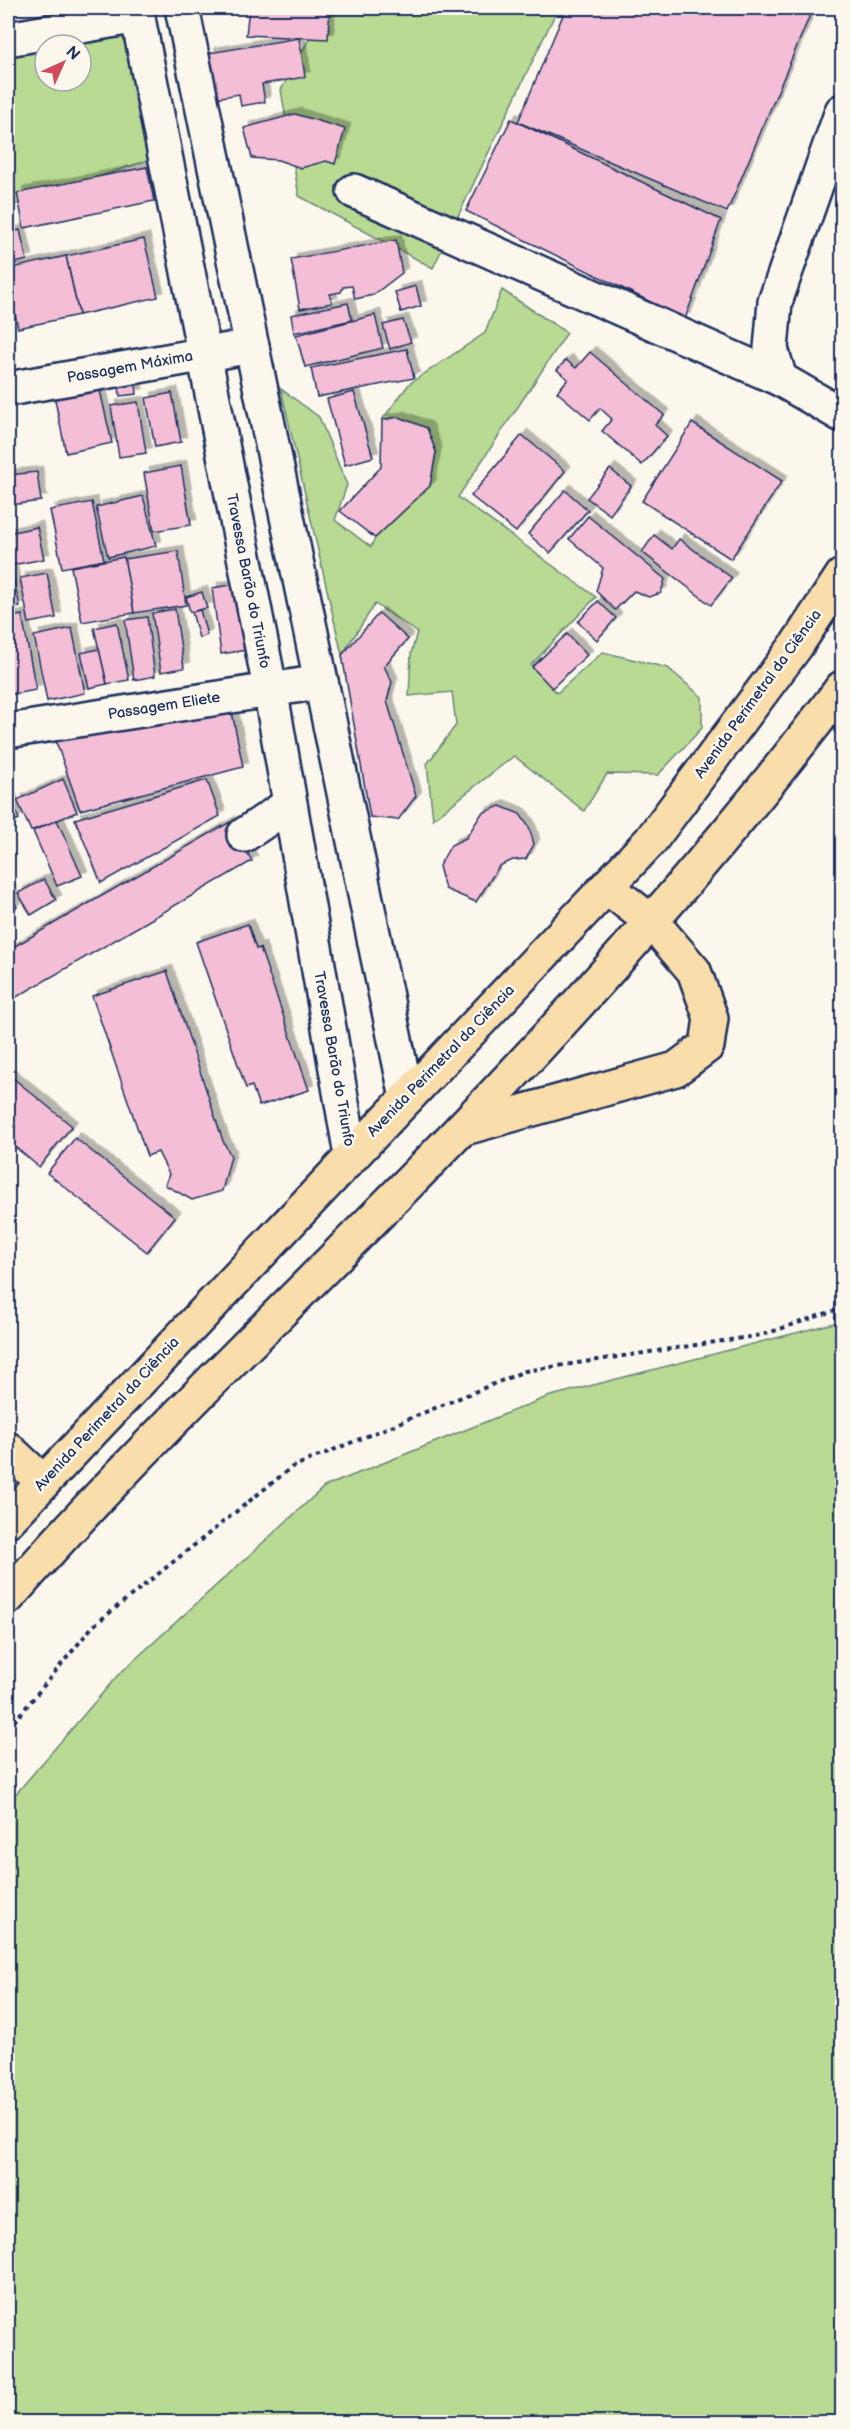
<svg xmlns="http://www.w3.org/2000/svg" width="850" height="2430" font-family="'Balsamiq Sans',sans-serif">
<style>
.green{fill:#b8da93;stroke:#6a8478;stroke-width:1.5}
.building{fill:#f5bed7;stroke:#1b2f5e;stroke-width:1.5;filter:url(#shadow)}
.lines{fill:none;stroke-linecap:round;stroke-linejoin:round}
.minor-casing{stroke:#1b2f5e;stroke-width:38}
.major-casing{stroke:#1b2f5e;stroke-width:38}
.path{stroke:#1b2f5e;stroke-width:4;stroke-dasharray:4.5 4.5;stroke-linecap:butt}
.minor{stroke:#fbf7ec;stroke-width:33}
.major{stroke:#f9ddab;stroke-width:33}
.labels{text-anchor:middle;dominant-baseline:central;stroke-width:5;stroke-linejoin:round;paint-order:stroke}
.street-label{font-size:15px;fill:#1b2f5e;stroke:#fbf7ec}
</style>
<defs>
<filter id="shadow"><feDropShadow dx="5.5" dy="-5.5" stdDeviation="0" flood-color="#0004"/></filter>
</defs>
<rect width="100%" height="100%" fill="#fbf7ec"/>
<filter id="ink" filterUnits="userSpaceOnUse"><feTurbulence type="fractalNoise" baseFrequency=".0167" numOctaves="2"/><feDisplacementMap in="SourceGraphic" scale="12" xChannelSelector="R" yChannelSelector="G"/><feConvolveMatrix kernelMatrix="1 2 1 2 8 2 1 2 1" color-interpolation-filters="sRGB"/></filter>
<g filter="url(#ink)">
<!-- green -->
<g class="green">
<path d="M326 8H558L433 268 299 196 281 90Z"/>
<path d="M129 33 155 158 8 207V51L45 46V81H81V45H49Z"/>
<path d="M502 290 567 333 458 497 596 597 531 665 557 693 603 652 668 668 702 697V728L658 775 607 774 584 811 514 756 433 819 427 764 456 725 452 692 409 696 411 654 417 632 375 604 342 655 281 389 319 417 347 485 335 520 371 547 375 538 430 486 436 452 427 428 399 417 382 420 409 384 485 333Z"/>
<path d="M842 1321V2422H8V1803L118 1675 324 1487 547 1397Z"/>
</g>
<!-- building -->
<g class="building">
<path d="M249 8H330L328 39 246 35Z"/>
<path d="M566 8H813L727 212 518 122Z"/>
<path d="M299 38 305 77 262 84 265 102 241 106 239 94 216 98 209 53Z"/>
<path d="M295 114 345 129 335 164 326 161 301 168 278 160 252 158 244 128Z"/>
<path d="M511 119 721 220 685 319 466 211Z"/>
<path d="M147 167 154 201 24 228 17 193Z"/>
<path d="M20 230 27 260 8 265V233Z"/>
<path d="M144 239 158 297 79 315 66 256Z"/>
<path d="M396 240 402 273 373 295 355 299 352 286 343 287 341 292 330 294 332 303 300 309 291 259Z"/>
<path d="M66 256 79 315 18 328 8 281V269Z"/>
<path d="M416 286 421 306 401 312 395 292Z"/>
<path d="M348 303 352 320 294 333 291 315Z"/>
<path d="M375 315 383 348 305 367 296 335Z"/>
<path d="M403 320 411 342 390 349 383 325Z"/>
<path d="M407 349 414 378 317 397 311 368Z"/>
<path d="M590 352 664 415 655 425 667 436 642 465 602 431 612 419 600 408 590 420 557 392 568 379 557 370 566 360 576 368Z"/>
<path d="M136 385 137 394 120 396 119 386Z"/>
<path d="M99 386 112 443 66 453 54 395Z"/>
<path d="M354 392 373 457 345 465 327 399Z"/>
<path d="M172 393 181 442 155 447 146 398Z"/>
<path d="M138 402 146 453 119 457 111 406Z"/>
<path d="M399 417 427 428 436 452 430 486 375 538 340 511 381 467 382 420Z"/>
<path d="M692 423 782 481 731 559 642 501Z"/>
<path d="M522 435 565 471 516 532 471 496Z"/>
<path d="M181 466 191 525 154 531 144 473Z"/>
<path d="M610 469 631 486 610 515 587 498Z"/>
<path d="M37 472 41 501 10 505 8 475Z"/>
<path d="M565 490 588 510 550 553 528 534Z"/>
<path d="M143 496 156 546 108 557 96 507Z"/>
<path d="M92 502 104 560 62 568 50 510Z"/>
<path d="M588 516 665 579 661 593 649 597 634 591 615 610 596 591 603 568 569 539Z"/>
<path d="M37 527 44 559 12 565 8 533Z"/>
<path d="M654 535 672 549 679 539 732 578 711 605 642 552Z"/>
<path d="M178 551 186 605 134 613 124 559Z"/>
<path d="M124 557 134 613 82 622 71 567Z"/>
<path d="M11 568 20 607 8 610V569Z"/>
<path d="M47 573 56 618 29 623 20 578Z"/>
<path d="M244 583 253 649 221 654 212 588Z"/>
<path d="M202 592 207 608 190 612 186 597Z"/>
<path d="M598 601 616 618 597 640 578 622Z"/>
<path d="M175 609 184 668 161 672 152 613Z"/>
<path d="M200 610 207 635 199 638 192 612Z"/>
<path d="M379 613 408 639 384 666 392 682 387 701 416 796 398 820 370 817 342 655Z"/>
<path d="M22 615 36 690 8 695V618Z"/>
<path d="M147 617 155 676 134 680 125 620Z"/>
<path d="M117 623 129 680 107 684 94 628Z"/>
<path d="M72 628 85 693 47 701 34 636Z"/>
<path d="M567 634 587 655 552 688 532 667Z"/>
<path d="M99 649 107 684 89 688 81 653Z"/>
<path d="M230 702 243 767 80 810 53 733Z"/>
<path d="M63 779 77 812 31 831 17 800Z"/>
<path d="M207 780 220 816 101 883 75 819Z"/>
<path d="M11 800 19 819 8 824V801Z"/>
<path d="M500 806 520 814 529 827 534 844 526 859 513 860 499 866 476 902 445 889 439 866 451 845 466 838 482 813Z"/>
<path d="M57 820 82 876 57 886 33 831Z"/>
<path d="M230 822 252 861 8 1002V950Z"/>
<path d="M44 879 56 900 31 915 18 893Z"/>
<path d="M8 887 17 907 8 912Z"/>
<path d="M248 924 256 949 260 948 309 1090 259 1106 252 1086 246 1088 196 942Z"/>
<path d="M167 971 223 1141 231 1156 222 1191 192 1200 165 1185 169 1174 158 1152 147 1156 92 996Z"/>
<path d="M8 1074 72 1126 39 1167 8 1141Z"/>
<path d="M75 1138 175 1217 147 1252 47 1173Z"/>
</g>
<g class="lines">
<!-- minor casing -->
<g class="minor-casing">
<g id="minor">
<path d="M136 8 270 688 351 1155"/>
<path d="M182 8 407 1098"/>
<path d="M8 39 138 16"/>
<path d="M842 111 775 302 771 349 780 379 842 415"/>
<path d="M354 191 780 379"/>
<path d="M8 389 252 346"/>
<path d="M8 731 321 682"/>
<path d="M244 835 290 804"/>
</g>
</g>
<!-- major casing -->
<g class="major-casing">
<g id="major">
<path d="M461 1129 676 1069 707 1046 711 1018 694 971 653 923 607 887"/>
<path d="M8 1449 43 1482"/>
<path d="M8 1520 651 840 796 646 842 576"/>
<path d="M8 1597C151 1434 311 1286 461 1129 596 988 725 843 842 688"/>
</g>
</g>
<!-- path -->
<path class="path" d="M8 1729 93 1626 292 1467 525 1371 762 1335 842 1308"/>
<!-- minor -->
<use href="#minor" class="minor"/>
<!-- major -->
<use href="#major" class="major"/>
</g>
</g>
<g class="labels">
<!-- street labels -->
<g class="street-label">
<text transform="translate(130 367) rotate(-10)">Passagem Máxima</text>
<text transform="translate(248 581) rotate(79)">Travessa Barão do Triunfo</text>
<text transform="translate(758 694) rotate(-54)">Avenida Perimetral da Ciência</text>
<text transform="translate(164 706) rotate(-9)">Passagem Eliete</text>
<text transform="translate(334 1059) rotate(80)">Travessa Barão do Triunfo</text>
<text transform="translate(441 1061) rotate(-46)">Avenida Perimetral da Ciência</text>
<text transform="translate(107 1414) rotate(-47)">Avenida Perimetral da Ciência</text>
</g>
</g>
<!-- margin -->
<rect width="850" height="2430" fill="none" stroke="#fbf7ec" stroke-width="30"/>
<rect x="15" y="15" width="820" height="2400" fill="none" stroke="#1b2f5e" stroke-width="2" filter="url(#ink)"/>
<!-- north arrow -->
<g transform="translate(63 63) rotate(45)"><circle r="28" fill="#fbf7ec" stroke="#a1a7b3" stroke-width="1.5"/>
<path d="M0-4.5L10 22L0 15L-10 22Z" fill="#d1495b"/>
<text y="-9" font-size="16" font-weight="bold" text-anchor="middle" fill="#1b2f5e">N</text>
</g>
</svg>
